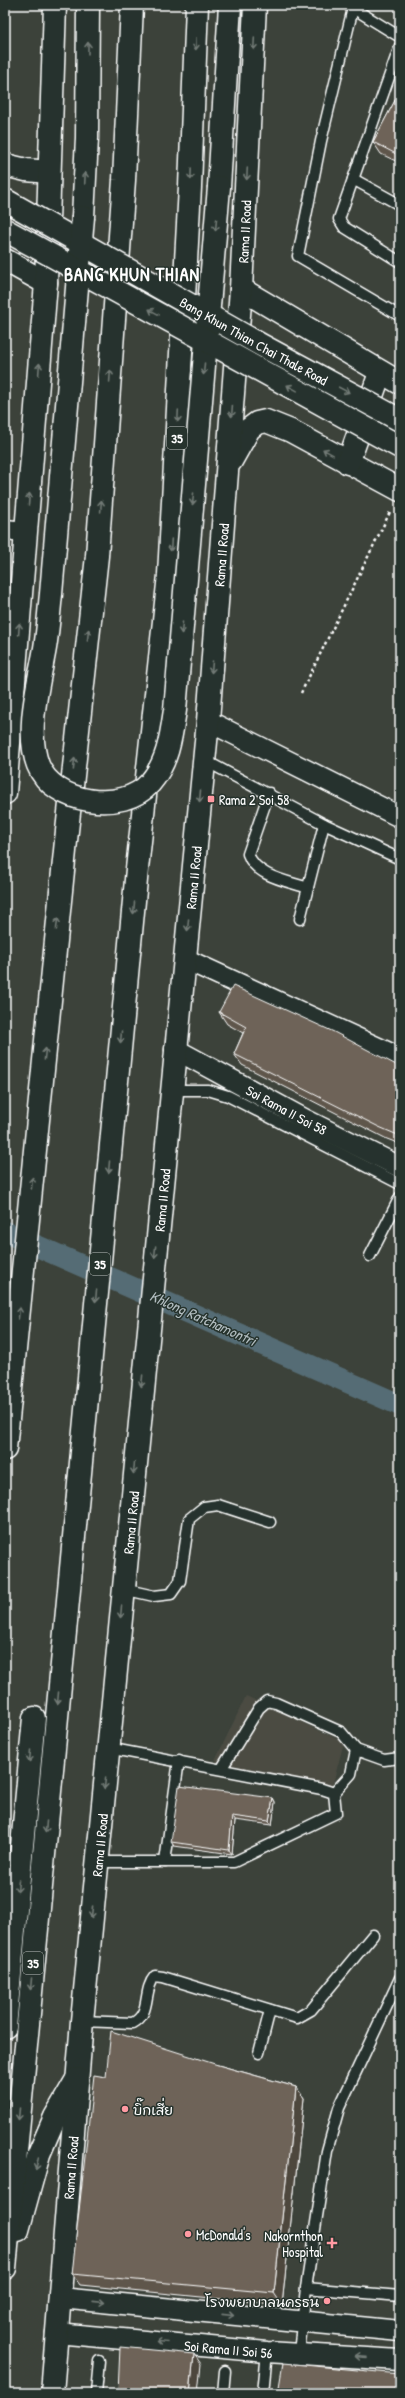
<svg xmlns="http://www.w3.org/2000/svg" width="405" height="2398" font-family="'Patrick Hand','Playpen Sans Thai',sans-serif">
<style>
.built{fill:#4b4c43}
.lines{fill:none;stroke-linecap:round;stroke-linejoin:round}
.canal{stroke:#556c74;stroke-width:22}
.service-casing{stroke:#fff;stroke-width:13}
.minor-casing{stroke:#fff;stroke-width:23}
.secondary-casing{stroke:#fff;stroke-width:25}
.trunk-casing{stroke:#fff;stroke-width:25}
.motorway-casing{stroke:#fff;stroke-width:25}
.path{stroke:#fff;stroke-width:2.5;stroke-dasharray:3 3;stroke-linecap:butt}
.service{stroke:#26332d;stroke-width:10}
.minor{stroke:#26332d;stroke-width:20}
.secondary{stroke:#26332d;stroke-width:22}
.trunk{stroke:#26332d;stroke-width:22}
.motorway{stroke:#26332d;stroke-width:22}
.secondary-bridge-casing{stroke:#fff;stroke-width:25;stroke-linecap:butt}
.secondary-bridge{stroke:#26332d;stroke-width:22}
.wall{fill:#5f564c;stroke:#fff}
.shaded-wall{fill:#4d463e;stroke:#fff}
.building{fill:#6e6458;stroke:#fff}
.oneway{stroke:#727a76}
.poi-dot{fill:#ff9aa2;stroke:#26332d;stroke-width:1.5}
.labels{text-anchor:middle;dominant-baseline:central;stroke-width:3;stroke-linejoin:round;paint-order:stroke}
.shield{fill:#26332d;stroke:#bec2c0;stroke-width:1}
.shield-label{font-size:13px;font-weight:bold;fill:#fff}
.street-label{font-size:14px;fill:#fff;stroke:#26332d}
.poi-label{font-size:14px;fill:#fff;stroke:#26332d;text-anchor:start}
.water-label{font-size:15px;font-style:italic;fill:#b2bdc0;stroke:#26332d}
.district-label{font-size:18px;font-weight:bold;letter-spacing:1px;fill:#fff;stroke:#26332d}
</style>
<rect width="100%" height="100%" fill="#3c423a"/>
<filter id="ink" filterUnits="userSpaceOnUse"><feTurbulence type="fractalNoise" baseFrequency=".025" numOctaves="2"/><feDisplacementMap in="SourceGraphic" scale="8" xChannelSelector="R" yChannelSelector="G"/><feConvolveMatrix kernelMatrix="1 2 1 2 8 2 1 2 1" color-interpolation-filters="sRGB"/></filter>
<g filter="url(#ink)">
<!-- built -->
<path class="built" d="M246 1696 344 1742 332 1787 215 1761Z"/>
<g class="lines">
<!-- canal -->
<path class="canal" d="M5 1232 400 1405"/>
<!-- service casing -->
<g class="service-casing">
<g id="service">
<path d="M348 5 400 37"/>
<path d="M353 8 321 141 298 256 400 316"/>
<path d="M400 46 339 219 344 227 400 262"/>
<path d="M353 179 400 205"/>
<path d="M204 760 324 824 400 859"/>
<path d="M269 793 248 854C256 877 288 881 308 888"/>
<path d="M300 919 324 824"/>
<path d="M171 1090H208L228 1096 400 1184"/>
<path d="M370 1256 400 1197"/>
<path d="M123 1589 154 1596 171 1594 180 1581 189 1519 204 1507 218 1505 270 1522"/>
<path d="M222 1768 259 1708 267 1701 276 1703 341 1732 356 1750 384 1760 400 1758"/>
<path d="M334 1793 351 1774 356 1750"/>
<path d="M97 1862H234L336 1813 334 1793 322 1789 108 1748"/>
<path d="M165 1862 179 1760"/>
<path d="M82 2021 133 2023C152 2013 142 1991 155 1976L163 1977 297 2018 311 2010 373 1935"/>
<path d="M259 2053 270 2010"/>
<path d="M306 2288 400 2296"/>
<path d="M299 2353 306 2288 327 2151 339 2108 400 1978"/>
<path d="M96 2393 99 2361"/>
<path d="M223 2393 225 2371"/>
<path d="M263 2393 267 2352"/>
</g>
</g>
<!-- minor casing -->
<g class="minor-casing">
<g id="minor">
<path d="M5 530 26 532"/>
<path d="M208 721 400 817"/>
<path d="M185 959 400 1058"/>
<path id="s1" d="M175 1049 306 1120 400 1167"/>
<path d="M60 2298 400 2331"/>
<path id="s2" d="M56 2333 267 2352 400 2360"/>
</g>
</g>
<!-- secondary casing -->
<g class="secondary-casing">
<g id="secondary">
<path d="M5 165 26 170 49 172"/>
<path d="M219 187 230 5"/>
<path d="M83 217 87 138 88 5"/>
<path d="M5 260 46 283"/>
<path d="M241 289 400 383"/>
<path d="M231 461 249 429 257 423 266 421 291 431 400 490"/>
<path d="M348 463 380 373"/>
<path d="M5 793 46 283 55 5"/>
<path id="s3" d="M52 2393 82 2021 208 721 241 289 255 5"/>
</g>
</g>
<!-- trunk casing -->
<g class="trunk-casing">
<g id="trunk">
<path d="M5 1449 67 831 97 556 124 180 132 5"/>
<path d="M18 2230 39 2154 55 2117 77 2079"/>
<path d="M5 2268 137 869 169 575 190 187 197 5"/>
</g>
</g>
<!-- motorway casing -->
<g class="motorway-casing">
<path id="motorway" d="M5 2027 34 1718"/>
</g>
<!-- path -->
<path class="path" d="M301 693 391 510"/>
<!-- service -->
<use href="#service" class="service"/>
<!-- minor -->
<use href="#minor" class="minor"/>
<!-- secondary -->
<use href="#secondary" class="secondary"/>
<!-- trunk -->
<use href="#trunk" class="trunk"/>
<!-- motorway -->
<use href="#motorway" class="motorway"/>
<!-- secondary-bridge casing -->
<g class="secondary-bridge-casing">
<g id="secondary-bridge">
<path id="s4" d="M5 200 261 345 400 420"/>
<path d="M83 217 51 594C49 612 48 630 45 648 39 683 25 731 38 765 53 804 123 814 150 783 168 762 171 737 175 710L219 187"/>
<path d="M5 230 400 447"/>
</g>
</g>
<!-- secondary-bridge -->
<use href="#secondary-bridge" class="secondary-bridge"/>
</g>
<!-- wall -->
<g class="wall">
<path d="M400 91V163L381 154 373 142Z"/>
<path d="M219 1012 400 1067V1144L387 1139 242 1065 234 1054 243 1033 227 1024Z"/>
<path d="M273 1798 275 1802 272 1825 235 1820 232 1854 174 1846 171 1842Z"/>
<path d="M218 2065 296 2087 304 2098 282 2305 80 2285 72 2274 106 2077Z"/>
</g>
<!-- shaded-wall -->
<g class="shaded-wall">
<path d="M273 1798 275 1802 272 1825 269 1821Z"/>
<path d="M232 1816 235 1820 232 1854 229 1850Z"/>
<path d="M296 2087 304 2098 282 2305 274 2293Z"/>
<path d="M194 2354 201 2364 198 2393H190Z"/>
</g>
<!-- building -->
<g class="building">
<path d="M400 91V156L373 142Z"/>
<path d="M233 986 334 1032 400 1067V1136L379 1127 234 1054 246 1027 219 1012Z"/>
<path d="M179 1786 273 1798 269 1821 232 1816 229 1850 171 1842Z"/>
<path d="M111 2031 218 2065 296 2087 274 2293 72 2274 94 2075 106 2077Z"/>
<path d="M120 2347 194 2354 190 2393H118Z"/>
<path d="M283 2363 400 2374V2393H278Z"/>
</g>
<!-- one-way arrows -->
<defs><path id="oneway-shaft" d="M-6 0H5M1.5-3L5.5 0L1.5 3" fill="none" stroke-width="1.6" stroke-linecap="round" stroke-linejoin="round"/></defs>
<g class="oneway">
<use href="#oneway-shaft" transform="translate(196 44) rotate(92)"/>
<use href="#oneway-shaft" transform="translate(254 44) rotate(93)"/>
<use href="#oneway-shaft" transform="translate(88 48) rotate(-90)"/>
<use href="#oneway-shaft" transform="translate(191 174) rotate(92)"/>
<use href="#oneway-shaft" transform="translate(247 174) rotate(93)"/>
<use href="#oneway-shaft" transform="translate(85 178) rotate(-87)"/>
<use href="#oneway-shaft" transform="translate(216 225) rotate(95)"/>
<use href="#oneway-shaft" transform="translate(154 312) rotate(-151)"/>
<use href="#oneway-shaft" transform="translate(39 369) rotate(-86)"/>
<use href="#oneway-shaft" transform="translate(204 369) rotate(95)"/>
<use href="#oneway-shaft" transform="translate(110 376) rotate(-86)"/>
<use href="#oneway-shaft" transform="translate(292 388) rotate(-151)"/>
<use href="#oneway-shaft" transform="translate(344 390) rotate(28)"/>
<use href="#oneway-shaft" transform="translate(232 411) rotate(94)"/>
<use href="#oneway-shaft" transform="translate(178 416) rotate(93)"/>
<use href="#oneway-shaft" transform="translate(328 452) rotate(-151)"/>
<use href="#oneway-shaft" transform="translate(29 499) rotate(-86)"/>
<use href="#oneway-shaft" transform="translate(193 499) rotate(95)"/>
<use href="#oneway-shaft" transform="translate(101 506) rotate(-86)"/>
<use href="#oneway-shaft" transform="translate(171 545) rotate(93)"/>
<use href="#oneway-shaft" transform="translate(182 628) rotate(95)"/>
<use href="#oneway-shaft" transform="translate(19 629) rotate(-86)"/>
<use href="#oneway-shaft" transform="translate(88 635) rotate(-84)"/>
<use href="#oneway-shaft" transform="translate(212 667) rotate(95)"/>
<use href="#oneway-shaft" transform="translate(74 764) rotate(-84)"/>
<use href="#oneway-shaft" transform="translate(200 796) rotate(95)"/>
<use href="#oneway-shaft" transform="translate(134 908) rotate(95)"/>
<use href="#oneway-shaft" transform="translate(57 924) rotate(-84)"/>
<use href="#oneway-shaft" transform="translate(188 925) rotate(95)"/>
<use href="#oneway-shaft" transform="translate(121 1037) rotate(95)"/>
<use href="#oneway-shaft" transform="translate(45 1054) rotate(-84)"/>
<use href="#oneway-shaft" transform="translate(109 1167) rotate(95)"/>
<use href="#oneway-shaft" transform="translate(32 1183) rotate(-84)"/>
<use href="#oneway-shaft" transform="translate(155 1252) rotate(96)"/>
<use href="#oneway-shaft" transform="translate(96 1296) rotate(95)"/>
<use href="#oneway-shaft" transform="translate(19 1313) rotate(-84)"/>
<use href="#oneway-shaft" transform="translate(142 1381) rotate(96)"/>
<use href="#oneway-shaft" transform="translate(134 1468) rotate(95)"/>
<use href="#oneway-shaft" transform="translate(121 1612) rotate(95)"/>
<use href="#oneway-shaft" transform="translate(58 1698) rotate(95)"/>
<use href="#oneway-shaft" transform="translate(30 1756) rotate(95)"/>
<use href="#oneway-shaft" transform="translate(105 1783) rotate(96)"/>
<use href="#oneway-shaft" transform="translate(46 1827) rotate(95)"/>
<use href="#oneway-shaft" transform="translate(18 1886) rotate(95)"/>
<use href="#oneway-shaft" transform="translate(92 1912) rotate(96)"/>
<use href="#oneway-shaft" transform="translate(31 1984) rotate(95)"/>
<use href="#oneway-shaft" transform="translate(19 2114) rotate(95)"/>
<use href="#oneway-shaft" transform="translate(37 2164) rotate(103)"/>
<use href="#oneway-shaft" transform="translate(99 2302) rotate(6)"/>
<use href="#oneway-shaft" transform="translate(228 2315) rotate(6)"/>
<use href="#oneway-shaft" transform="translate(162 2342) rotate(-175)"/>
<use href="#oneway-shaft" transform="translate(361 2357) rotate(-176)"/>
</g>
</g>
<!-- markers -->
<g class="poi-dot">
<rect x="207" y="795" width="8" height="8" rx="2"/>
<circle cx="125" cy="2109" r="4"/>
<circle cx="188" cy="2234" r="4"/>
<path d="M330 2237h4v4h4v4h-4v4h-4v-4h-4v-4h4z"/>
<circle cx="327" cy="2301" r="4"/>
</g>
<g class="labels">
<!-- shield labels -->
<g class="shield">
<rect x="167" y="427" width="20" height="22" rx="3"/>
<rect x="90" y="1253" width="20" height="22" rx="3"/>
<rect x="23" y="1952" width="20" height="22" rx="3"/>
</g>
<g class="shield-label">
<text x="177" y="438">35</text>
<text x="100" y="1264">35</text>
<text x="33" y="1963">35</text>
</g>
<!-- street labels -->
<g class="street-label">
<text stroke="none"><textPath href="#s3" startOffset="2170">Rama II Road</textPath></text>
<text stroke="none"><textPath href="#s4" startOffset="286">Bang Khun Thian Chai Thale Road</textPath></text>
<text stroke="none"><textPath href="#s3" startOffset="1846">Rama II Road</textPath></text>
<text stroke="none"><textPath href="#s3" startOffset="1522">Rama II Road</textPath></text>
<text stroke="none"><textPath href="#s1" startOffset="127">Soi Rama II Soi 58</textPath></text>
<text stroke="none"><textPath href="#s3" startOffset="1198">Rama II Road</textPath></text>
<text stroke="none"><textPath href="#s3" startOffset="874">Rama II Road</textPath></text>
<text stroke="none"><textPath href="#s3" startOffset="550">Rama II Road</textPath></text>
<text stroke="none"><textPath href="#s3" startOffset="226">Rama II Road</textPath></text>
<text stroke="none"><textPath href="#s2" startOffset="173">Soi Rama II Soi 56</textPath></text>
</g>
<!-- poi labels -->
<g class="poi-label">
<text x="219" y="799">Rama 2 Soi 58</text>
<text x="133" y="2109">บิ๊กเสี่ย</text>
<text x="196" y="2234">McDonald's</text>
<text x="323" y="2235" text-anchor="end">Nakornthon<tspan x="323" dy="16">Hospital</tspan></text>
<text x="319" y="2301" text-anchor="end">โรงพยาบาลนครธน</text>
</g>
<!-- water labels -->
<g class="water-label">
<text transform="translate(203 1318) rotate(24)">Khlong Ratchamontri</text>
</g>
<!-- district labels -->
<g class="district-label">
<text x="132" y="274">BANG KHUN THIAN</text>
</g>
</g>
<!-- margin -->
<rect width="405" height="2398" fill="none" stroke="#26332d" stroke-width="20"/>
<rect x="10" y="10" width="385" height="2378" fill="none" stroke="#fff" stroke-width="1.5" filter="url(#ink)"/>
</svg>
